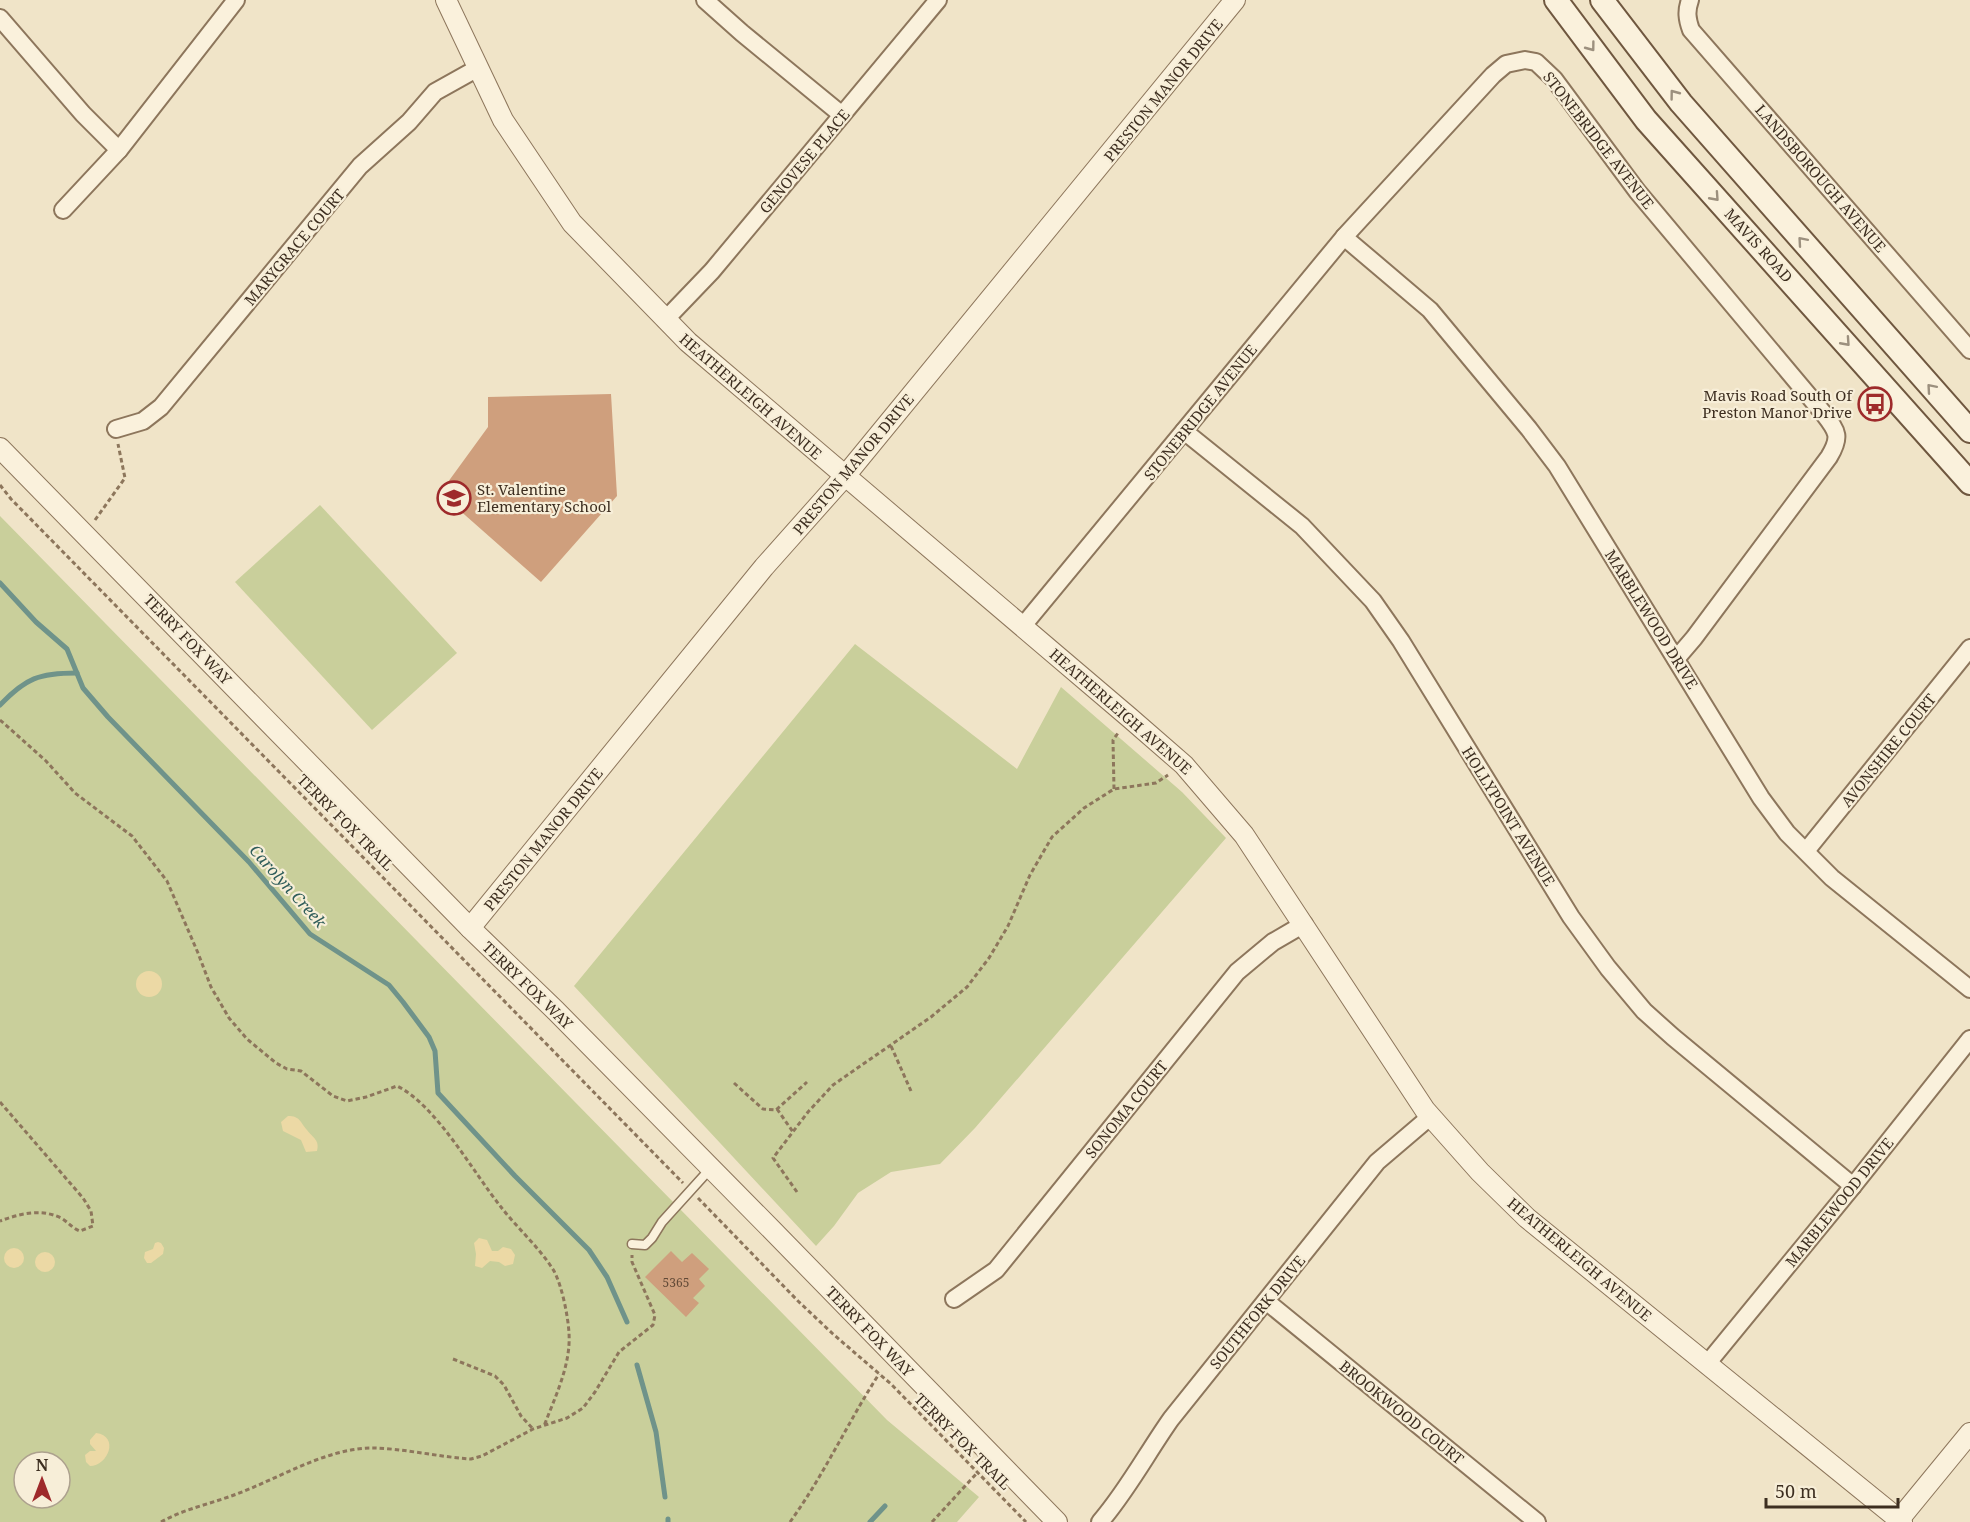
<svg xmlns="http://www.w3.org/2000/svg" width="1970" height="1522" font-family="'Noto Serif',serif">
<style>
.green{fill:#c9cf9b;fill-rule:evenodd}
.sand{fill:#ecd9a5}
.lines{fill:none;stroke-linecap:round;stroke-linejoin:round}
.stream{stroke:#6f938a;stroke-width:5}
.building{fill:#cf9f7d}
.service-casing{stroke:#8d765c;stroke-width:11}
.minor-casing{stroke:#8d765c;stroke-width:20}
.tertiary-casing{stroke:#8d765c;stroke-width:22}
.secondary-casing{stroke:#6f573f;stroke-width:26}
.path{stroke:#8d765c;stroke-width:3;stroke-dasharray:4.5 3;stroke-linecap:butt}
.service{stroke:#faf1dc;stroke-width:8}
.minor{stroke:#faf1dc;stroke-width:16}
.tertiary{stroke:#faf1dc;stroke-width:20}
.secondary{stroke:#faf1dc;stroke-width:22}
.oneway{stroke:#9c907e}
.labels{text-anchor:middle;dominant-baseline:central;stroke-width:4.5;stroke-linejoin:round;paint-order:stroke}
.number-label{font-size:12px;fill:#624a37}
.street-label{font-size:15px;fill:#3d2e20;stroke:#f7eed8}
.poi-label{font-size:15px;fill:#3d2e20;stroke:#f7eed8;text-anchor:end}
.water-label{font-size:16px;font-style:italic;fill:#2f5d5a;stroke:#f7eed8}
</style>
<rect width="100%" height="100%" fill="#f0e4c8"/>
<!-- green -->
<g class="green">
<path d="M320 505 457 653 372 730 235 582Z"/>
<path d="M0 516 887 1420 979 1497 957 1522H0ZM24 1462H60V1498H24Z"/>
<path d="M855 644 1017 769 1061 687 1182 792 1226 838 975 1128 940 1164 891 1172 858 1193 834 1226 816 1246 574 986Z"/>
</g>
<!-- sand -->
<g class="sand">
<circle cx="149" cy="984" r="13"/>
<path d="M288 1116C300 1116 300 1122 307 1130 313 1138 320 1140 317 1151L306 1152 301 1140 283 1131 281 1122Z"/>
<path d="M479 1238 487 1240 492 1251H498L503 1247 511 1249 515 1255 513 1264 505 1266 499 1262 490 1261 482 1268 475 1266 476 1254 474 1243Z"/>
<path d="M158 1242 161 1243 164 1248 163 1254 151 1263H147L144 1258 145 1252 153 1249 155 1243Z"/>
<circle cx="14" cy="1258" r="10"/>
<circle cx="45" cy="1262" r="10"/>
<path d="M96 1433C120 1436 108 1466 90 1466L86 1462 85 1455 90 1451H96L90 1444V1440Z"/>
</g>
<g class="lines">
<!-- stream -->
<g class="stream">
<path d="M0 583 36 622 67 649 83 688 108 717 249 862 310 934 389 985 403 1002 429 1037 435 1051 438 1093 515 1176 589 1250 607 1277 627 1322"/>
<path d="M0 705C26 678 39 673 77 673"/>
<path d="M637 1365 656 1432 665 1497"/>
<path d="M668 1519V1522"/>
<path d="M870 1522 885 1506"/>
</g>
</g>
<!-- building -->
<g class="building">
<path d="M611 394 617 496 541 582 440 493 488 427V397Z"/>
<path d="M671 1251 682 1262 692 1253 709 1269 699 1279 705 1286 693 1298 699 1303 686 1317 645 1277Z"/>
</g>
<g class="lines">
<!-- service casing -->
<g class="service-casing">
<path id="service" d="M632 1244 645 1245 652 1238 662 1222 710 1169"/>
</g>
<!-- minor casing -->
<g class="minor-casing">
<g id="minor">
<path d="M705 0 742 33 842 115"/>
<path d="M1690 0C1686 11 1687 19 1691 30L1970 350"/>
<path d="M0 18 83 114 119 150"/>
<path d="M63 210 119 150 236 0"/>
<path d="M1344 237 1430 310 1529 429 1557 466 1761 798 1787 833 1832 878 1970 989"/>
<path d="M666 319 712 271 938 0"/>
<path d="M116 429 143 421 161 407 360 166 409 122 435 92 478 68"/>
<path d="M1184 431 1302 526 1373 601 1401 641 1571 917 1608 968 1644 1011 1673 1037 1853 1186"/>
<path d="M1022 627 1344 237 1493 75 1506 64 1525 60 1536 62 1554 79 1637 191 1824 414C1838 432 1841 437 1829 457L1694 638 1676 659"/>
<path d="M1806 851 1970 648"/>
<path d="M954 1299 996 1270 1237 972 1273 942 1304 924"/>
<path d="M1266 1301 1537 1522"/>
<path d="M1707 1364 1853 1186 1970 1039"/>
<path d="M1100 1522C1127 1491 1147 1453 1171 1419L1377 1162 1431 1116"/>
</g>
</g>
<!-- tertiary casing -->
<g class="tertiary-casing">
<g id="tertiary">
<path d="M446 0 503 120 572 223 688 342 1130 718 1184 765 1244 835 1425 1110 1480 1172 1527 1218 1902 1522"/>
<path d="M0 448 470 928 556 1011 772 1230 1057 1522"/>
<path d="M470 928 764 567 845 476 1235 0"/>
<path d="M1897 1522 1970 1433"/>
</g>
</g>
<!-- secondary casing -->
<g class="secondary-casing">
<g id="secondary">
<path d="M1556 0 1646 120 1970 483"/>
<path d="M1602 0 1681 103 1970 431"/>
</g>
</g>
<!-- path -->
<g class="path">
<path d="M0 485 11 499 683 1183"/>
<path d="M95 520 125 478 118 444"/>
<path d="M0 720 46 761 75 793 132 836 167 881 198 953 211 987 229 1018 247 1039 276 1063 287 1069 301 1071 333 1096 347 1101 366 1097 397 1086C436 1105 473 1172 501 1207 517 1228 540 1248 554 1271 562 1286 568 1316 569 1333 571 1365 555 1397 544 1426"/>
<path d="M1114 789 1113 740 1118 733"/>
<path d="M891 1046 911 1091"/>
<path d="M734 1083 763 1109 776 1110 807 1082"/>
<path d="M0 1102 83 1198 91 1211 93 1226 80 1231C72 1228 68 1222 61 1218 41 1208 19 1214 0 1221"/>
<path d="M777 1109 793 1132"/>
<path d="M797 1192 773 1158 808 1112 833 1085 931 1017 967 987 989 958 1008 926 1030 875 1052 837 1084 808 1114 789 1156 783 1168 775"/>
<path d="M698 1198 798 1301 833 1334 891 1384 1026 1522"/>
<path d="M453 1359 495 1376 504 1385 521 1416 533 1429"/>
<path d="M161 1522C184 1509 210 1504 234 1495 278 1479 324 1449 371 1448 401 1448 439 1457 471 1459L482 1456 533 1429 567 1418 583 1408 595 1392 619 1352 653 1325 655 1315 632 1262V1255"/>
<path d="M790 1522C824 1475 848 1422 879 1374"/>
<path d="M932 1522 978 1472"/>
</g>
<!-- service -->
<use href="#service" class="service"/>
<!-- minor -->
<use href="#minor" class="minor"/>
<!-- tertiary -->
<use href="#tertiary" class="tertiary"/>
<!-- secondary -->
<use href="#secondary" class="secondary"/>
</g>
<!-- one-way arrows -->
<defs><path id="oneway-chevron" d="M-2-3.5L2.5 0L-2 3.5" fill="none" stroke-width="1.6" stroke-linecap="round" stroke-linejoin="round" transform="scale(1.5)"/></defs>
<g class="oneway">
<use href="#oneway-chevron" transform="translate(1591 47) rotate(53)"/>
<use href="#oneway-chevron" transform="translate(1674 94) rotate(-127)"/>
<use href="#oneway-chevron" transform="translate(1715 197) rotate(48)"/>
<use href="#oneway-chevron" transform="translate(1802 241) rotate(-131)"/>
<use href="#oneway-chevron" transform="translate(1846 342) rotate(48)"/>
<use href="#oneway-chevron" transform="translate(1931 388) rotate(-131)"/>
</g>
<!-- icons -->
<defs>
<g id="bus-ring" transform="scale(1.725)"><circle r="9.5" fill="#f7eed8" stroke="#9e2a2b" stroke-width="1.5"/><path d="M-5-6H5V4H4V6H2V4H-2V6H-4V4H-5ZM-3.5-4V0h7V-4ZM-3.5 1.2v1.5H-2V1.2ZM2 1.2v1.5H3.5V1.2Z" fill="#9e2a2b"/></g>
<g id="school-ring" transform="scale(1.725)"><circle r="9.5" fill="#f7eed8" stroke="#9e2a2b" stroke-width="1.5"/><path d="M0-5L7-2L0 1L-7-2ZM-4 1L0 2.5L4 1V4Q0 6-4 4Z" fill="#9e2a2b"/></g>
</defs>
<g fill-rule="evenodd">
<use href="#bus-ring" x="1875" y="404"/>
<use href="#school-ring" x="454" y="498"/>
</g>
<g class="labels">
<!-- number labels -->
<g class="number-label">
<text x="676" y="1282">5365</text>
</g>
<!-- street labels -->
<g class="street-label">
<text transform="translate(1163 90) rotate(-51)">PRESTON MANOR DRIVE</text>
<text transform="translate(1599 140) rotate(52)">STONEBRIDGE AVENUE</text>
<text transform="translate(804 161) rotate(-50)">GENOVESE PLACE</text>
<text transform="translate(1821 178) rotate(49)">LANDSBOROUGH AVENUE</text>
<text transform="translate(1759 245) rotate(48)">MAVIS ROAD</text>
<text transform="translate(294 247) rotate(-50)">MARYGRACE COURT</text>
<text transform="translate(751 396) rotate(41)">HEATHERLEIGH AVENUE</text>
<text transform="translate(1200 412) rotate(-51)">STONEBRIDGE AVENUE</text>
<text transform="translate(853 464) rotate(-50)">PRESTON MANOR DRIVE</text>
<text transform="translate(1652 619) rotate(58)">MARBLEWOOD DRIVE</text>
<text transform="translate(188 639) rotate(46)">TERRY FOX WAY</text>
<text transform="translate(1121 711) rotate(41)">HEATHERLEIGH AVENUE</text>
<text transform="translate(1888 750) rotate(-51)">AVONSHIRE COURT</text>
<text transform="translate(1509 816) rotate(58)">HOLLYPOINT AVENUE</text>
<text transform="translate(346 822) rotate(45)">TERRY FOX TRAIL</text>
<text transform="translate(543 839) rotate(-51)">PRESTON MANOR DRIVE</text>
<text transform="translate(528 985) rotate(44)">TERRY FOX WAY</text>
<text transform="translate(1126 1109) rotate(-51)">SONOMA COURT</text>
<text transform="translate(1839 1202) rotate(-51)">MARBLEWOOD DRIVE</text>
<text transform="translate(1580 1259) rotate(40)">HEATHERLEIGH AVENUE</text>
<text transform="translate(1257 1312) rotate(-51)">SOUTHFORK DRIVE</text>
<text transform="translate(870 1331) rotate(46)">TERRY FOX WAY</text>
<text transform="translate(1402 1412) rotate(39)">BROOKWOOD COURT</text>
<text transform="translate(963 1441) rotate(45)">TERRY FOX TRAIL</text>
</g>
<!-- poi labels -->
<g class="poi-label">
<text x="1852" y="395">Mavis Road South Of<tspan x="1852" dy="17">Preston Manor Drive</tspan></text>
<text x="477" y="489" text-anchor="start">St. Valentine<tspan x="477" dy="17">Elementary School</tspan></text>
</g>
<!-- water labels -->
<g class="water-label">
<text transform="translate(288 886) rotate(48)">Carolyn Creek</text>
</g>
</g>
<!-- north arrow -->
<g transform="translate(42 1480)"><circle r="28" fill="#f7eed8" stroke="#ada18e" stroke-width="1.5"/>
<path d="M0-4.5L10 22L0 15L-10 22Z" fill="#9e2a2b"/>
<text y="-9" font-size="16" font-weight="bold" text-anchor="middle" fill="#3d2e20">N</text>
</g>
<!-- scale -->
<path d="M1766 1498v9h132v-9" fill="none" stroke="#3d2e20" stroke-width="3"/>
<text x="1775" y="1498" font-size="18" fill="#3d2e20" stroke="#f7eed8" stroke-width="4.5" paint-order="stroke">50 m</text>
</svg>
